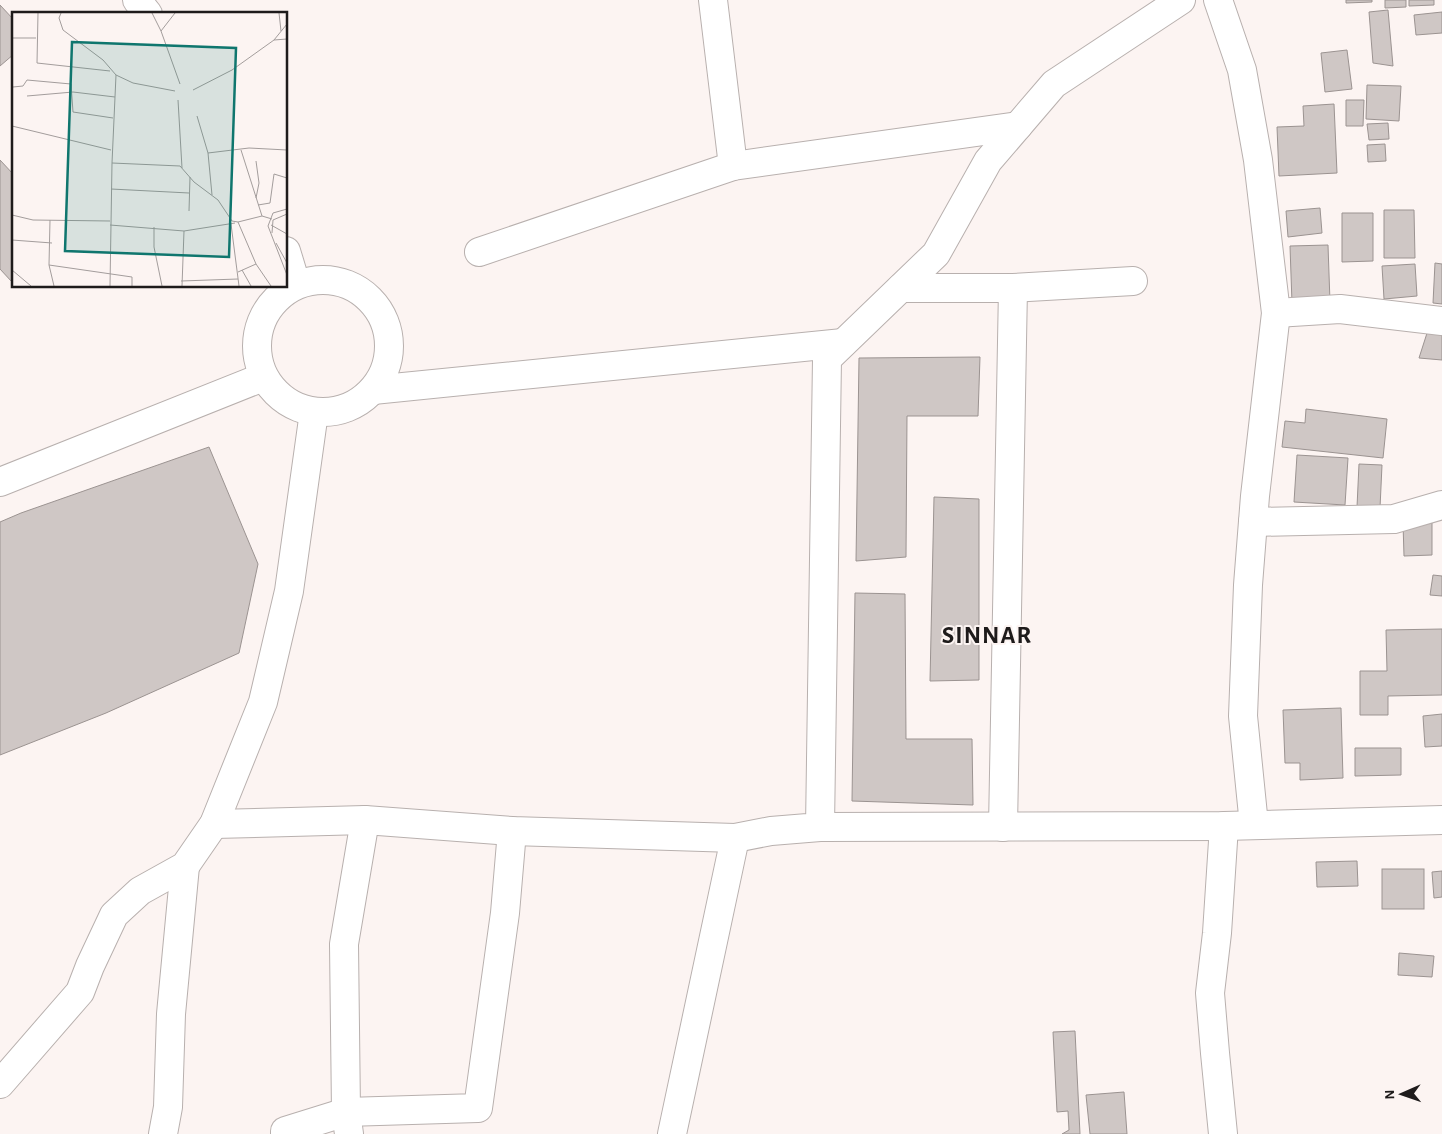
<svg xmlns="http://www.w3.org/2000/svg" width="1442" height="1134" font-family="'Alegreya Sans',sans-serif">
<style>
.building{fill:#cfc7c5;stroke:#9b9391}
.lines{fill:none;stroke-linecap:round;stroke-linejoin:round}
.minor-casing{stroke:#b8b0ae;stroke-width:30}
.minor{stroke:#fff;stroke-width:28}
.labels{text-anchor:middle;dominant-baseline:central;stroke-width:4;stroke-linejoin:round;paint-order:stroke}
.district-label{font-size:25px;font-weight:bold;letter-spacing:1px;fill:#1e1b1b;stroke:#fcf4f2}
.inset-road{fill:none;stroke:#a39d9c;stroke-width:1}
.view{fill:#0f766e;fill-opacity:0.15;stroke:#0f766e;stroke-width:2.5}
.inset-edge{fill:none;stroke:#1e1b1b;stroke-width:2.5}
</style>
<rect width="100%" height="100%" fill="#fcf4f2"/>
<!-- building -->
<g class="building">
<path d="M1346 0H1372V2L1346 3Z"/>
<path d="M1385 0H1406V7L1385 8Z"/>
<path d="M1409 0H1434V5L1409 6Z"/>
<path d="M0 5 14 20V54L0 66Z"/>
<path d="M1388 10 1393 66 1373 63 1369 12Z"/>
<path d="M1442 12V33L1416 35 1414 15Z"/>
<path d="M1347 50 1352 89 1325 92 1321 53Z"/>
<path d="M1367 85 1401 86 1399 121 1366 119Z"/>
<path d="M1346 100H1364L1363 126H1346Z"/>
<path d="M1334 104 1337 173 1279 176 1277 127 1304 126 1303 106Z"/>
<path d="M1388 123 1389 139 1369 140 1367 124Z"/>
<path d="M1385 144 1386 161 1368 162 1367 145Z"/>
<path d="M0 160 14 175V280L12 282 0 269Z"/>
<path d="M1320 208 1322 233 1288 237 1286 211Z"/>
<path d="M1384 210H1414L1415 258H1384Z"/>
<path d="M1342 213H1373V261L1342 262Z"/>
<path d="M1328 245 1330 302 1292 303 1290 246Z"/>
<path d="M1435 263 1442 264V304L1433 303Z"/>
<path d="M1415 264 1417 296 1384 299 1382 266Z"/>
<path d="M1428 330 1442 331V360L1419 358Z"/>
<path d="M980 357 978 416H907L906 557 856 561 859 358Z"/>
<path d="M1306 409 1387 419 1383 458 1282 447 1285 421 1305 423Z"/>
<path d="M209 447 258 564 239 653 106 713 0 755V522L21 513Z"/>
<path d="M1297 455 1348 458 1345 505 1294 502Z"/>
<path d="M1359 464 1382 465 1380 508 1357 507Z"/>
<path d="M934 497 979 499V680L930 681Z"/>
<path d="M1403 523H1432V555L1404 556Z"/>
<path d="M1433 575 1442 576V596L1430 595Z"/>
<path d="M855 593 905 594 906 739H972L973 805 852 801Z"/>
<path d="M1442 629V695L1388 696V715H1360V671H1387L1386 630Z"/>
<path d="M1341 708 1343 778 1300 780V763H1285L1283 710Z"/>
<path d="M1442 714V746L1425 747 1423 716Z"/>
<path d="M1355 748H1401V775L1355 776Z"/>
<path d="M1357 861 1358 886 1317 887 1316 862Z"/>
<rect x="1382" y="869" width="42" height="40"/>
<path d="M1442 871V897L1434 898 1432 872Z"/>
<path d="M1399 953 1434 956 1432 977 1398 975Z"/>
<path d="M1075 1031 1080 1134H1062L1069 1130 1068 1111 1057 1112 1053 1032Z"/>
<path d="M1124 1092 1127 1134H1090L1086 1095Z"/>
</g>
<g class="lines">
<!-- minor casing -->
<g class="minor-casing">
<g id="minor">
<path d="M137 0 148 14"/>
<path d="M713 0 733 166"/>
<path d="M1218 0 1242 70 1258 160 1276 313 1255 496 1248 585 1243 716 1254 825"/>
<path d="M286 251 296 284"/>
<path d="M479 252 733 166 1018 126"/>
<circle cx="323" cy="346" r="66"/>
<path d="M901 288H1013L1133 281"/>
<path d="M1276 313 1340 309 1442 321"/>
<path d="M373 390 843 343"/>
<path d="M0 482 263 377"/>
<path d="M1253 522 1394 519 1442 505"/>
<path d="M214 824 365 820 512 831 735 838 771 831 820 827 827 359 936 254 988 161 1054 84 1181 0"/>
<path d="M820 827 1224 826 1442 820"/>
<path d="M1003 827 1013 288"/>
<path d="M0 1084 80 992 90 966 114 915 140 891 185 866 214 824 263 702 289 591 314 412"/>
<path d="M163 1134 168 1107 171 1014 185 866"/>
<path d="M285 1134V1131L346 1112 478 1108 505 913 512 831"/>
<path d="M349 1134 346 1112 344 944 365 820"/>
<path d="M672 1134 735 838"/>
<path d="M1223 1134 1215 1053 1210 993 1217 933 1224 826"/>
</g>
</g>
<!-- minor -->
<use href="#minor" class="minor"/>
</g>
<g class="labels">
<!-- district labels -->
<g class="district-label">
<text x="987" y="635">SINNAR</text>
</g>
</g>
<!-- overview -->
<g transform="translate(12 12)">
<rect width="275" height="275" fill="#fcf4f2"/>
<path class="inset-road" d="M26 1 25 51 98 59M49 1 47 6 51 18 91 48 104 63 121 71 163 79M140 1 149 19M163 1 149 19 168 72M267 1 269 19M0 26H24M262 28 275 12M104 63 100 151 168 154 182 170 206 188 220 209 226 210 244 252 259 274M1 75 11 74 15 68 59 72 61 100 101 106M181 78 220 58 262 28 275 27M15 84 61 80 103 85M166 88 170 156M185 104 196 141 200 183M0 114 99 138M229 138 250 204 260 207M196 141 237 136 275 138M244 149 247 171 244 186M99 177 177 181M0 179V73M246 193 258 191 262 162 275 166M275 197 261 201 256 214 275 263M177 199 178 165M0 203 21 208 98 209M38 208 37 253 42 274M226 210 250 204M219 212 227 274M98 213 172 219 223 211M259 213 275 222M142 215V235L150 274M260 221 261 208 275 202M0 228 40 231M264 231 275 251M37 253 120 265V274M0 258 19 274M230 258 239 274M226 260 244 252M169 269 226 267M98 274 100 151M170 274 172 219"/>
<path class="view" d="M60 30 224 36 217 245 53 239Z"/>
<rect width="275" height="275" class="inset-edge"/>
</g>
<!-- north arrow -->
<g transform="translate(1402 1094) rotate(268)" stroke="#fcf4f2" stroke-width="4" paint-order="stroke">
<path d="M0-4L9 19L0 12L-9 19Z" fill="#1e1b1b"/>
<text y="-8" font-size="14" font-weight="bold" text-anchor="middle" fill="#1e1b1b">N</text>
</g>
</svg>
